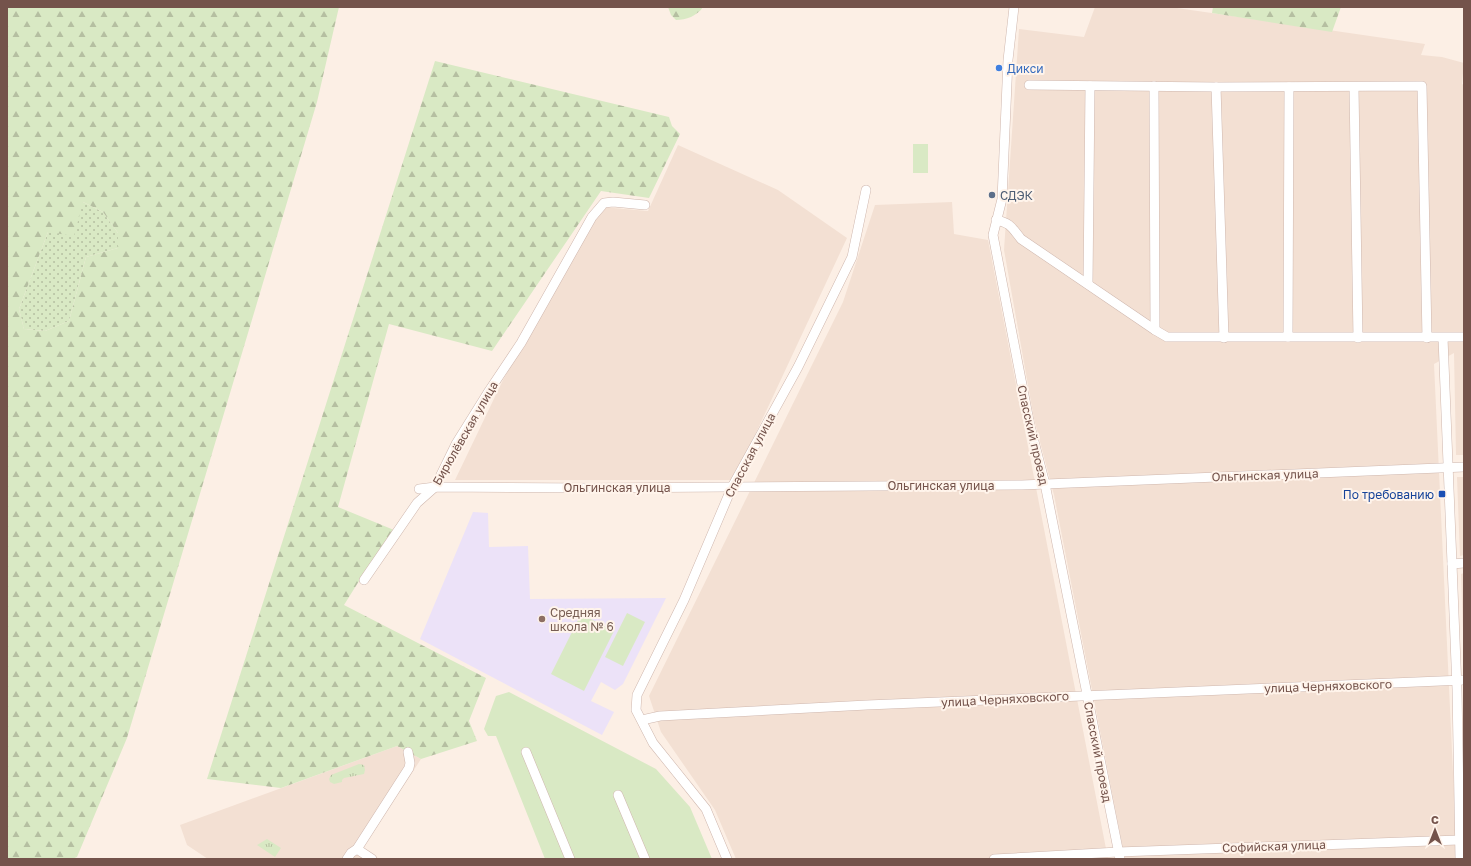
<svg xmlns="http://www.w3.org/2000/svg" width="1471" height="866" font-family="'Golos Text',sans-serif">
<style>
.residential{fill:#f3e0d3}
.education{fill:#ece2f8}
.grass{fill:url(#grass-dots)}
.forest{fill:url(#forest-firs);fill-rule:evenodd}
.park{fill:url(#park-tufts)}
.garden{fill:#d9e9c4}
.lines{fill:none;stroke-linecap:round;stroke-linejoin:round}
.minor-casing{stroke:#cfb7ae;stroke-width:10}
.minor{stroke:#fff;stroke-width:9}
.shop-dot{fill:#3f7fe0;stroke:#fff4eb;stroke-width:1.5}
.service-dot{fill:#5c6f8a;stroke:#fff4eb;stroke-width:1.5}
.transit-dot{fill:#1a4fb4;stroke:#fff4eb;stroke-width:1.5}
.education-dot{fill:#8d6e63;stroke:#fff4eb;stroke-width:1.5}
.labels{text-anchor:middle;dominant-baseline:central;stroke-width:4;stroke-linejoin:round;paint-order:stroke}
.shop-label{font-size:12px;fill:#366cbe;stroke:#fff4eb;text-anchor:start}
.service-label{font-size:12px;fill:#4e5e75;stroke:#fff4eb;text-anchor:start}
.street-label{font-size:12px;fill:#74534b;stroke:#fff4eb}
.transit-label{font-size:12px;fill:#164399;stroke:#fff4eb;text-anchor:end}
.education-label{font-size:12px;fill:#785e54;stroke:#fff4eb;text-anchor:start}
</style>
<defs>
<pattern id="grass-dots" width="8" height="8" patternUnits="userSpaceOnUse"><rect width="8" height="8" fill="#d9e9c4"/><path d="M2 2h.1M6 6h.1" fill="none" stroke="#b5bfa1" stroke-width="1.8" stroke-linecap="round"/></pattern>
<pattern id="forest-firs" width="22" height="20" patternUnits="userSpaceOnUse"><rect width="22" height="20" fill="#d9e9c4"/><path d="M5 1l3.5 6h-7zM16 11l3.5 6h-7z" fill="#b5bfa1"/></pattern>
<pattern id="park-tufts" width="24" height="20" patternUnits="userSpaceOnUse"><rect width="24" height="20" fill="#d9e9c4"/><path d="M3 7l-1-3M5 7V3M7 7l1-3M15 17l-1-3M17 17v-4M19 17l1-3" fill="none" stroke="#b5bfa1"/></pattern>
</defs>
<rect width="100%" height="100%" fill="#fcefe5"/>
<!-- residential -->
<g class="residential">
<path d="M1095 7H1170L1425 44 1421 55 1442 57 1464 63 1462 84 1464 85V455H1456L1454 353 1434 364 1457 859H1125L1054 495 1034 419 1004 250 1019 29 1084 37Z"/>
<path d="M678 145 778 190 847 238 734 480H455L503 380 602 207 648 211Z"/>
<path d="M952 202 954 234 988 240 1108 859H736L715 810 661 732 649 696 843 302 875 205Z"/>
<path d="M1457 477H1464V555L1460 556Z"/>
<path d="M1464 573V660L1461 574Z"/>
<path d="M397 746 421 759 363 848 379 859H208L187 845 180 825Z"/>
</g>
<!-- education -->
<path class="education" d="M473 512 488 513 489 547 528 546 530 599 666 598 623 684 615 690 601 682 591 701 614 712 602 735 420 639Z"/>
<!-- grass -->
<path class="grass" d="M83 202 103 212 118 233V248L86 257 69 321 45 331 24 329 19 309 48 232Z"/>
<!-- forest -->
<g class="forest">
<path d="M7 7H339L317 102 127 738 77 857 72 859H7ZM83 202 103 212 118 233V248L86 257 69 321 45 331 24 329 19 309 48 232 74 236Z"/>
<path d="M668 7H703C697 16 686 20 676 20L671 15Z"/>
<path d="M1213 7H1341L1332 32 1212 13Z"/>
<path d="M435 61 669 117 672 126 680 134 649 198 601 191 492 351 389 324 338 507 394 530 359 581 344 605 486 678 469 721 477 741 421 759 397 746 281 788 207 779Z"/>
</g>
<!-- park -->
<g class="park">
<path d="M359 764 364 765 365 770 364 774 344 778 342 780V782L334 784 330 782 329 779 331 775Z"/>
<path d="M267 839 281 848 275 857 257 845Z"/>
</g>
<!-- garden -->
<g class="garden">
<rect x="913" y="144" width="15" height="29"/>
<path d="M627 613 645 622 623 666 605 657Z"/>
<path d="M581 614 614 631 584 691 551 674Z"/>
<path d="M509 692 656 769 690 807 712 859H545L496 736H488L484 729 496 696Z"/>
</g>
<g class="lines">
<!-- minor casing -->
<g class="minor-casing">
<g id="minor">
<path d="M1014 7 1008 60 1002 199 993 235 1030 426 1045 484 1120 859"/>
<path d="M1029 85 1216 87 1422 86 1427 338"/>
<path d="M1154 86 1155 330"/>
<path d="M1216 87 1224 338"/>
<path d="M1354 88 1358 338"/>
<path d="M996 220C1011 223 1012 228 1021 239L1155 330 1167 337H1464"/>
<path d="M1088 284 1090 86"/>
<path d="M1288 337 1289 87"/>
<path d="M1443 338 1457 689 1460 859"/>
<path d="M419 489 435 487 591 488 1022 485 1464 467"/>
<path d="M1452 564 1464 563"/>
<path d="M364 580 417 503 435 487 456 444 489 391 521 343 592 217 604 203 613 202 645 205"/>
<path d="M642 720 660 716 867 705 1464 680"/>
<path d="M526 752 570 859"/>
<path d="M618 795 645 859"/>
<path d="M357 849 372 859"/>
<path d="M347 859 351 853 357 849 409 768 410 763 408 752"/>
<path d="M727 859 706 809 653 743 636 710 637 695 684 600 732 487 798 367 852 257 866 190"/>
<path d="M994 859 1118 852 1459 840"/>
</g>
</g>
<!-- minor -->
<use href="#minor" class="minor"/>
</g>
<!-- markers -->
<circle class="shop-dot" cx="999" cy="68" r="4"/>
<circle class="service-dot" cx="992" cy="195" r="4"/>
<rect class="transit-dot" x="1438" y="490" width="8" height="8" rx="2"/>
<circle class="education-dot" cx="542" cy="619" r="4"/>
<g class="labels">
<!-- shop labels -->
<g class="shop-label">
<text x="1007" y="68">Дикси</text>
</g>
<!-- service labels -->
<g class="service-label">
<text x="1000" y="195">СДЭК</text>
</g>
<!-- street labels -->
<g class="street-label">
<text transform="translate(465 433) rotate(-60)">Бирюлёвская улица</text>
<text transform="translate(1033 435) rotate(77)">Спасский проезд</text>
<text transform="translate(750 455) rotate(-62)">Спасская улица</text>
<text transform="translate(1265 475) rotate(-2)">Ольгинская улица</text>
<text x="941" y="485">Ольгинская улица</text>
<text x="617" y="487">Ольгинская улица</text>
<text transform="translate(1328 686) rotate(-2)">улица Черняховского</text>
<text transform="translate(1005 699) rotate(-3)">улица Черняховского</text>
<text transform="translate(1098 752) rotate(79)">Спасский проезд</text>
<text transform="translate(1274 846) rotate(-2)">Софийская улица</text>
</g>
<!-- transit labels -->
<g class="transit-label">
<text x="1434" y="494">По требованию</text>
</g>
<!-- education labels -->
<g class="education-label">
<text x="550" y="612">Средняя<tspan x="550" dy="14">школа № 6</tspan></text>
</g>
</g>
<!-- border -->
<rect width="1471" height="866" fill="none" stroke="#74534b" stroke-width="16"/>
<!-- north arrow -->
<g transform="translate(1435 830)" stroke="#fff4eb" stroke-width="3" paint-order="stroke">
<path d="M0-3L7 15L0 10L-7 15Z" fill="#74534b"/>
<text y="-6" font-size="11" font-weight="bold" text-anchor="middle" fill="#74534b">С</text>
</g>
</svg>
